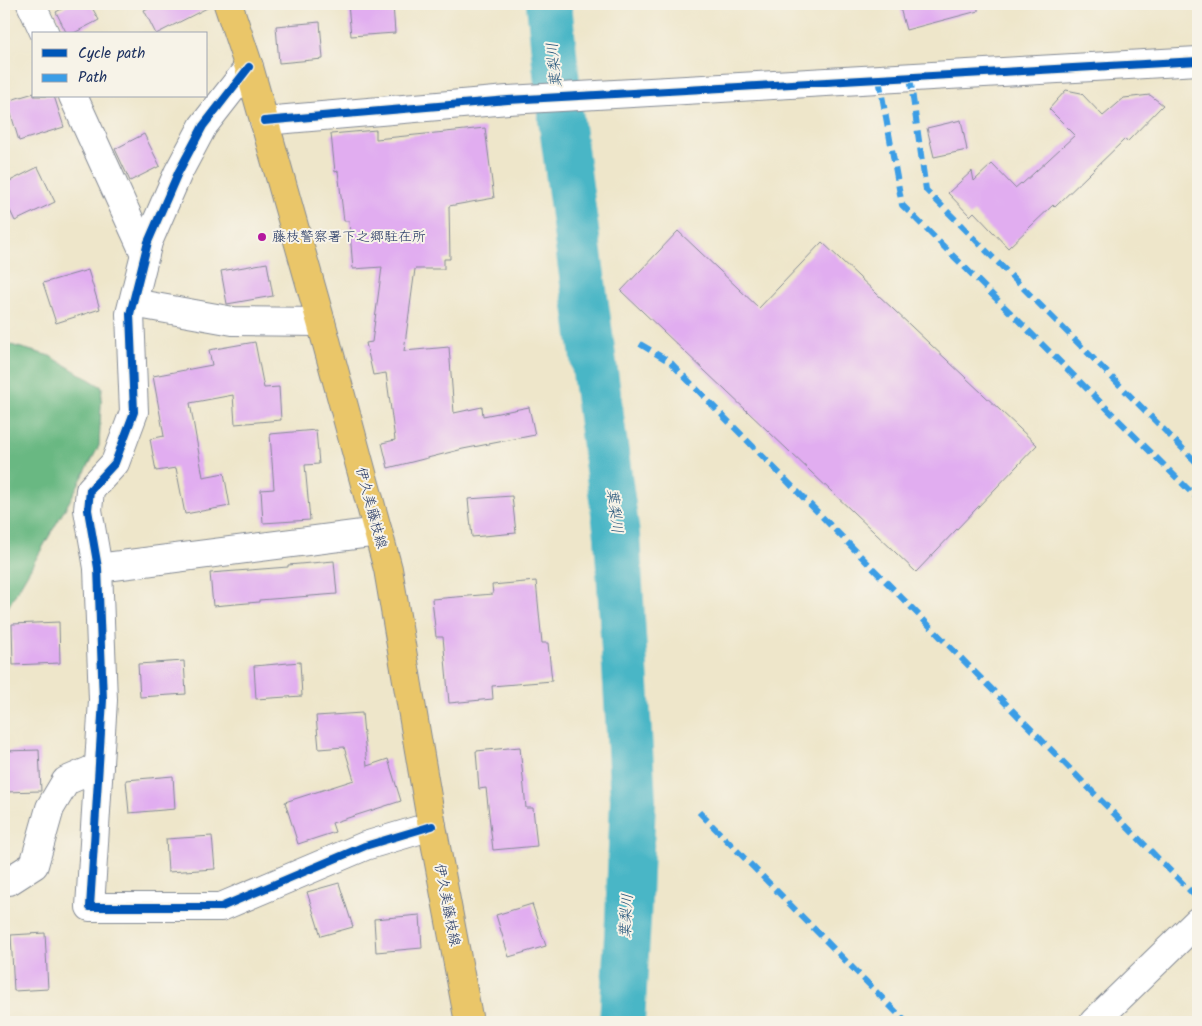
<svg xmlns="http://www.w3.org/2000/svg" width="1202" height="1026" font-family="Kalam,'Klee One',sans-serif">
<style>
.forest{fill:#69b882;stroke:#427470}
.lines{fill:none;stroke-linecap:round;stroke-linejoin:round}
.river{stroke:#4ab6c6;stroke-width:46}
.building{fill:#e1adf0}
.minor-casing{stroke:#848a94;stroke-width:30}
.major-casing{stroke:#848a94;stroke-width:30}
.minor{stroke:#fff;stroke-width:28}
.major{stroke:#eac669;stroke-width:28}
.quiet{stroke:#3b9de6;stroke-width:6;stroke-dasharray:12 6;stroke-linecap:butt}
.cycleway-casing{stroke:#f7f3e8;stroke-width:11}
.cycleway{stroke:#0057b8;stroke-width:8}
.poi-dot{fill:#b5179e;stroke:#f7f3e8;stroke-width:2}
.labels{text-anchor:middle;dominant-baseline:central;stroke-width:4;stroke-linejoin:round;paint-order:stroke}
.poi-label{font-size:14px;fill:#1b2f5e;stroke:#f7f3e8;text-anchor:start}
.street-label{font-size:14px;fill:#1b2f5e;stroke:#f7f3e8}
.water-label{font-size:15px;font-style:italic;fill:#29587d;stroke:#f7f3e8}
</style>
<rect width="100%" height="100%" fill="#f7f3e8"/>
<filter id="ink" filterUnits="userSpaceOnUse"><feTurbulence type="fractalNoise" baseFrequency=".02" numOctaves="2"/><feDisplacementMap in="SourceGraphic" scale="10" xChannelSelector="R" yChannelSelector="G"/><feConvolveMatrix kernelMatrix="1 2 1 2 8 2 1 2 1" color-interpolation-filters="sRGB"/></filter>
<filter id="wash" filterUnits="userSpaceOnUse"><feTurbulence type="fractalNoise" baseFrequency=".0096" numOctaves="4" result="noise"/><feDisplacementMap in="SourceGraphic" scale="20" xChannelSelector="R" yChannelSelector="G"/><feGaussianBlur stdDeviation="1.12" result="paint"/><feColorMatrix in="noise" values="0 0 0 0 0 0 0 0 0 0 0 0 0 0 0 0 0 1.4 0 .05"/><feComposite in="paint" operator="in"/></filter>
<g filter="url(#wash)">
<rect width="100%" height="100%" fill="#eee6ca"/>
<!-- forest -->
<path class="forest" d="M4 343 50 356 102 387 99 446 69 502 4 614Z"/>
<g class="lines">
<!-- river -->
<path class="river" d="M549 4 560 112 617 535 633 800 628 920 622 1022"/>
</g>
<g id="blocks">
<!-- building -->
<g class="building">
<path d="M71 4H90L99 20 72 34H67L56 12Z"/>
<path d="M156 4H213V5L156 34 144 10Z"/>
<path d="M348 4H393L395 33 351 36Z"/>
<path d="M899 4H978V11L906 30Z"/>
<path d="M320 22 323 59 279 63 276 26Z"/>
<path d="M1066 90 1081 93 1103 116 1124 98 1150 95 1163 105 1127 142 1125 139 1055 207 1053 205 1008 248 974 212 970 216 948 193 972 171 974 181 992 164 1015 188 1021 183 1022 184 1075 135 1049 109Z"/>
<path d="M34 93V96H54L64 127 19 141 7 101Z"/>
<path d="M961 120 967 150 934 157 927 128Z"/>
<path d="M485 128 494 198 449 206 450 259H444V269H415L404 351 449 347 454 413 482 407 483 416 529 407 535 435 463 449 388 468 382 443 395 440 386 373 373 375 366 343 372 342 382 267 353 269 349 221H344L338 171 335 172 331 134 376 130V139Z"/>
<path d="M144 134 160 166 130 181 115 149Z"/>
<path d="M38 167 55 202 15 221 4 198V184Z"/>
<path d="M678 231 759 308 822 242 1037 445 916 572 621 291Z"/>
<path d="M267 263 273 296 227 304 221 271Z"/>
<path d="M88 270 100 309 56 323 43 283Z"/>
<path d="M255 342 264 388 279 387 281 420 235 424 233 395 190 403 203 477 224 473 230 506 185 514 176 468 156 471 150 439 164 436 153 376 212 365 209 350Z"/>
<path d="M316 430 319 464 305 465 310 520 263 523 261 490 274 489 270 434Z"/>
<path d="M512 496 516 533 472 537 468 499Z"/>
<path d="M334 561 337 594 259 600V602L213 606 210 573 288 567V565Z"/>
<path d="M536 581 542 643H548L552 681 492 686 493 699 449 703 443 637H436L432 599 493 594 492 585Z"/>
<path d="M59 622 60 663 13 665 12 624Z"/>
<path d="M184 661 186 694 140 697 138 664Z"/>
<path d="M300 662 302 696 256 699 254 666Z"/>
<path d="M362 713 367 766 388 759 401 801 332 823 335 832 298 844 285 802 354 780 344 747 319 749 316 716Z"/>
<path d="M520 747 526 808H533L537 846 493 850 486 788 479 789 476 751Z"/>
<path d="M39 750 41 791 4 792V751Z"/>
<path d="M173 776 175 809 129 813 126 780Z"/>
<path d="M212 836 215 869 168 872 166 839Z"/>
<path d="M339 883 353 927 321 936 307 892Z"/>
<path d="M532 904 546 946 509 957 496 915Z"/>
<path d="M420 915 422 948 376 952 374 919Z"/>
<path d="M45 933 48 989 14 991 11 935Z"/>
</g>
</g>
</g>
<g filter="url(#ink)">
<use href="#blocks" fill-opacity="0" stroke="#848a94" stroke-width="1"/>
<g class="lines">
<!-- minor casing -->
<g class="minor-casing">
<g id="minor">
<path d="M31 4 45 34"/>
<path d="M249 67 203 126 178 173 148 242 130 314 134 412 115 463 90 490 88 510 98 568 103 700 90 907H221L365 846 432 826"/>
<path d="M73 96 145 254"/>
<path d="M264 121 508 100 1198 61"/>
<path d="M133 303 233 321 321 322"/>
<path d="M98 568 378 532"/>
<path d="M4 881H9L34 865 50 808 66 781 99 767"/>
<path d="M1094 1022 1198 921"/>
</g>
</g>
<!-- major casing -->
<g class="major-casing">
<path id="major" d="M228 4 249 67 321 322 388 569 432 826 469 1022"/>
</g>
<!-- minor -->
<use href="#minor" class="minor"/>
<!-- major -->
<use href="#major" class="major"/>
<!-- quiet -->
<g class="quiet">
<path d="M910 77 926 190 1198 464"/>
<path d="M879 79 902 205 1198 499"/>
<path d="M640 344 670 362 1198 899"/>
<path d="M699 812 906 1022"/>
</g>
<!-- cycleway casing -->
<g class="cycleway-casing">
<g id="cycleway">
<path d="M249 67 203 126 178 173 148 242 130 314 134 412 115 463 90 490 88 510 98 568 103 700 90 907H221L365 846 432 826"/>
<path d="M264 121 508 100 1198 61"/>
</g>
</g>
<!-- cycleway -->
<use href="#cycleway" class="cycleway"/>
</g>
</g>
<!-- markers -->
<circle class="poi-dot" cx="262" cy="237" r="5"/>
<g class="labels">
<!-- poi labels -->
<g class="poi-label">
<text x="272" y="237">藤枝警察署下之郷駐在所</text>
</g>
<!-- street labels -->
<g class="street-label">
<text transform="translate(371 508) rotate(75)">伊久美藤枝線</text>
<text transform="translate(447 905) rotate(79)">伊久美藤枝線</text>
</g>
<!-- water labels -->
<g class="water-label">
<text transform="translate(555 65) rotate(-96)">葉梨川</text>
<text transform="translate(614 511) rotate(83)">葉梨川</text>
<text transform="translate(627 916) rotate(-87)">葉梨川</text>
</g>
</g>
<!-- margin -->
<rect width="1202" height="1026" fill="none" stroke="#f7f3e8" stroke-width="20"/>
<!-- legend -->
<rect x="32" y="32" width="175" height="65" fill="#f7f3e8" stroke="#9fa5b1"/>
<rect x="42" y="49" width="25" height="8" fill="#0057b8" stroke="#9fa5b1"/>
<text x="78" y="58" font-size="15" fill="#1b2f5e">Cycle path</text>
<rect x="42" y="74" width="25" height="8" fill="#3b9de6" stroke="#9fa5b1"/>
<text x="78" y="82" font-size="15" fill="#1b2f5e">Path</text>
</svg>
